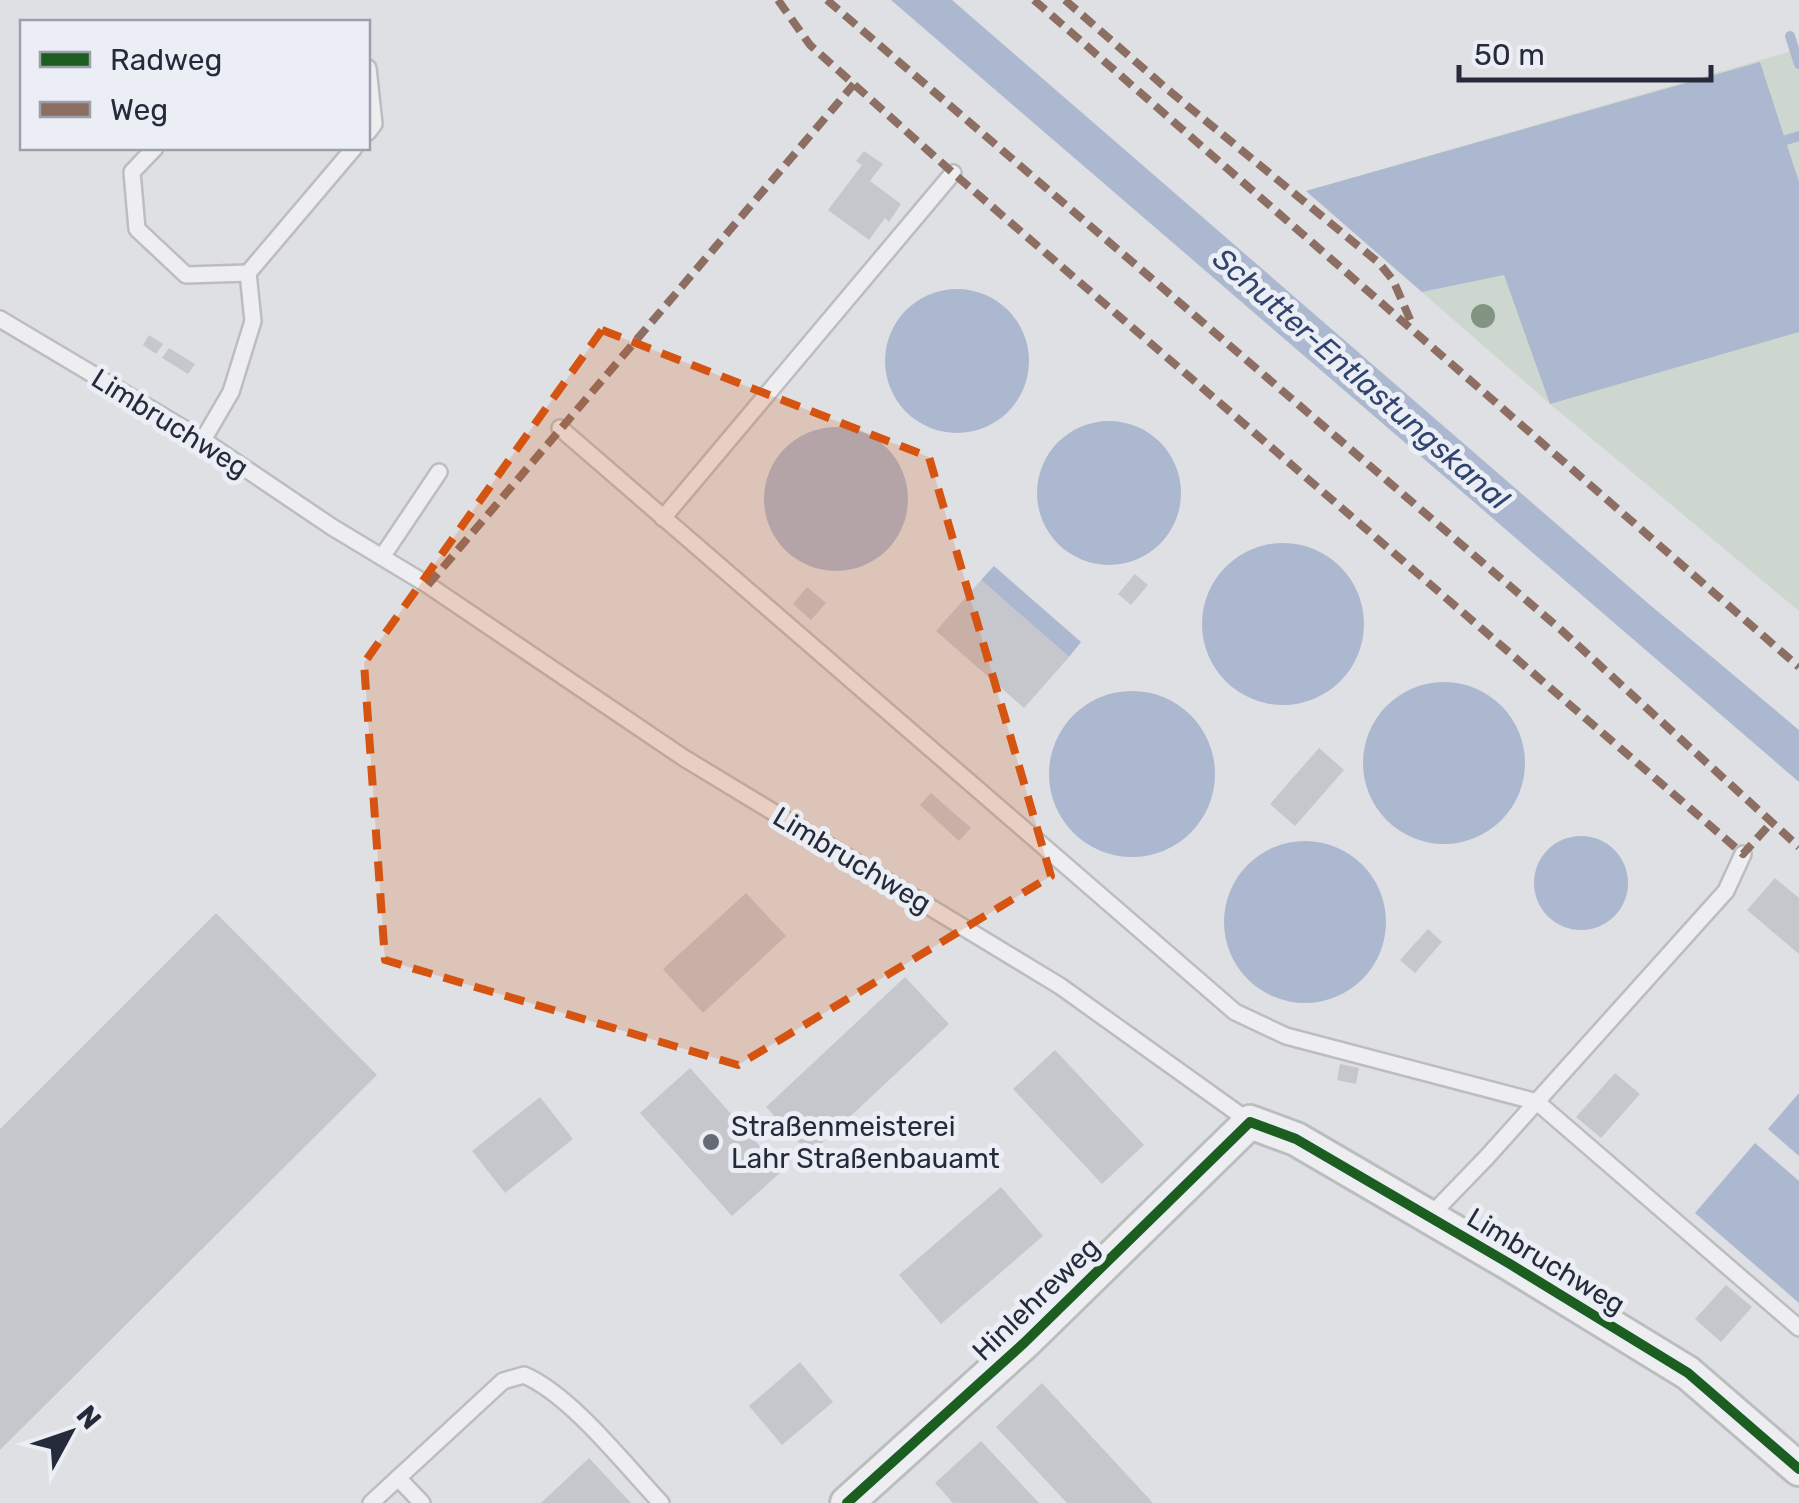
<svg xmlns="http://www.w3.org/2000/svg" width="1799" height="1503" font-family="Rubik,sans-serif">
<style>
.green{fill:#ced7cf}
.water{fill:#acb8cf}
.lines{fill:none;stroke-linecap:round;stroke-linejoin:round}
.stream{stroke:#acb8cf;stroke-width:10}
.building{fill:#c6c7cc}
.service-casing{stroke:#bbbdc0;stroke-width:20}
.minor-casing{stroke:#bbbdc0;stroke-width:38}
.service{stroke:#eeeef1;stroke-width:15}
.minor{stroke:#eeeef1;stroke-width:32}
.quiet{stroke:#8d6e63;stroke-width:8;stroke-dasharray:15 8;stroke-linecap:butt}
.cycleway-casing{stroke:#ebeef4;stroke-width:16}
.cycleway{stroke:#1b5e20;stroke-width:10}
.tree{fill:#829583}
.marked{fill:#d55411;fill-opacity:0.2;stroke:#d55411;stroke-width:8;stroke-dasharray:20 12;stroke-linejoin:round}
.poi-dot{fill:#666a77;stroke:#ebeef4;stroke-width:4}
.labels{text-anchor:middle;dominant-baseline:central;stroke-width:10;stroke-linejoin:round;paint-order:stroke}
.street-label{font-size:28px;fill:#262b3c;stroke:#ebeef4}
.poi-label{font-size:28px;fill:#262b3c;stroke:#ebeef4;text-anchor:start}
.water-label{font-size:30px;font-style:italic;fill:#31446f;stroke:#ebeef4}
</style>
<rect width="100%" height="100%" fill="#dee0e4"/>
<!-- green -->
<path class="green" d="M1799 49V611L1550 404 1306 191Z"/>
<!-- water -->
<g class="water">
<path d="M891 0H952L1650 605 1799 730V782Z"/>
<path d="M1760 62 1799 182V332L1550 404 1504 275 1422 292 1306 191Z"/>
<circle cx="957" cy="361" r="72"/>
<circle cx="1109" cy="493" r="72"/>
<circle cx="836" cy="499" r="72"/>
<circle cx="1283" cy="624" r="81"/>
<path d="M994 566 1081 642 1069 657 981 580Z"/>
<circle cx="1444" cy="763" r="81"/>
<circle cx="1132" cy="774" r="83"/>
<circle cx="1581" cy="883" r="47"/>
<circle cx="1305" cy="922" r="81"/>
<path d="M1799 1093V1156L1768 1129Z"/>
<path d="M1755 1143 1799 1181V1303L1695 1213Z"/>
</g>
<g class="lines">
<!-- stream -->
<g class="stream">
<path d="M1790 36 1799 64"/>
<path d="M1786 140 1799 136"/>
</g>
</g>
<!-- building -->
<g class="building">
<path d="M864 151 883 164 870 181 901 204 889 222 885 218 869 240 828 210 862 165 856 161Z"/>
<path d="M149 335 163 344 156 354 143 345Z"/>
<path d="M169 348 195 364 188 374 162 358Z"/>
<path d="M1135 574 1148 585 1131 605 1118 594Z"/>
<path d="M981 580 1069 657 1024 708 936 631Z"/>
<path d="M807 587 826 603 811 620 793 604Z"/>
<path d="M1319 748 1344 770 1295 826 1270 804Z"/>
<path d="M931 793 971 828 959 841 920 805Z"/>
<path d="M1775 878 1799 898V954L1747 910Z"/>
<path d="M746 893 786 936 703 1013 663 969Z"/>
<path d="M216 913 377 1075 0 1450V1129Z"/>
<path d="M1428 929 1442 942 1415 973 1400 960Z"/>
<path d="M905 977 949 1024 810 1154 766 1107Z"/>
<path d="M1055 1050 1144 1145 1102 1184 1013 1089Z"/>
<path d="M1340 1064 1359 1068 1356 1084 1337 1080Z"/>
<path d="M690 1068 782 1171 732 1216 640 1113Z"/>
<path d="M1615 1073 1640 1094 1601 1138 1576 1117Z"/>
<path d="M540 1097 573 1139 505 1193 472 1151Z"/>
<path d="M1001 1187 1043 1236 941 1324 899 1275Z"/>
<path d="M1726 1285 1752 1307 1721 1342 1695 1319Z"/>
<path d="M800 1362 833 1402 782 1445 749 1406Z"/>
<path d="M1042 1383 1153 1503H1067L996 1427Z"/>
<path d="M981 1441 1039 1503H953L935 1483Z"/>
<path d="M589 1458 631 1503H541Z"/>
</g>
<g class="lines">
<!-- service casing -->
<g class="service-casing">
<g id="service">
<path d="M368 68 374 124 368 132"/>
<path d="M155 148 132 172 137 229 186 275 248 273"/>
<path d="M0 319 203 440 332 527 428 585 684 758 1060 986 1250 1122"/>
<path d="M560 428 1235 1012 1286 1036 1537 1102 1799 1328"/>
<path d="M203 440 231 392 253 321 248 273 354 148"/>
<path d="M663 518 953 173"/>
<path d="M382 557 439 472"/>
<path d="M1428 1218 1487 1157 1726 891 1743 854"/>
<path d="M398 1478 422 1503"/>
<path d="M371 1503 503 1381 524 1375C571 1395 625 1465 661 1503"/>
</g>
</g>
<!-- minor casing -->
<g class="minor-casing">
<path id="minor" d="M847 1503 1024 1343 1250 1122 1296 1139 1510 1264 1688 1373 1799 1469"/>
</g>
<!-- service -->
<use href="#service" class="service"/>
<!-- minor -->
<use href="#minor" class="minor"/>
<!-- quiet -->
<g class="quiet">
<path d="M778 0 810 45 953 173 1743 854 1771 823"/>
<path d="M827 0 1560 629 1799 847"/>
<path d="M1034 0 1799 667"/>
<path d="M1065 0 1167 89 1379 263 1393 280 1412 324"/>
<path d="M428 585 854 84"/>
</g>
<!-- cycleway casing -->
<g class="cycleway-casing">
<path id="cycleway" d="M847 1503 1024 1343 1250 1122 1296 1139 1510 1264 1688 1373 1799 1469"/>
</g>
<!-- cycleway -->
<use href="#cycleway" class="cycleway"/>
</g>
<!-- trees -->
<circle class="tree" cx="1483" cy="316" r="12"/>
<!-- marked area -->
<path class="marked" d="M602 330 929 457 1051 876 738 1065 385 960 364 663Z"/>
<!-- markers -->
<circle class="poi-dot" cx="711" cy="1142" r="10"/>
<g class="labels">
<!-- street labels -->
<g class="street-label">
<text transform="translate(170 423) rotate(32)">Limbruchweg</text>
<text transform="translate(852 860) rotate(31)">Limbruchweg</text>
<text transform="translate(1546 1261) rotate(31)">Limbruchweg</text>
<text transform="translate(1036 1299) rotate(-44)">Hinlehreweg</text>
</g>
<!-- poi labels -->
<g class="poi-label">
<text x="731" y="1126">Straßenmeisterei<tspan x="731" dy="32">Lahr Straßenbauamt</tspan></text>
</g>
<!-- water labels -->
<g class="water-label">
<text transform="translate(1361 379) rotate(41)">Schutter-Entlastungskanal</text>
</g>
</g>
<!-- legend -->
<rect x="20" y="20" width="350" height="130" fill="#ebeef4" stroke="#9ca0aa" stroke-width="2.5"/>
<rect x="40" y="52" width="50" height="15" fill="#1b5e20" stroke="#9ca0aa" stroke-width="2.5"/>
<text x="110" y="70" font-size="30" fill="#262b3c">Radweg</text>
<rect x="40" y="102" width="50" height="15" fill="#8d6e63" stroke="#9ca0aa" stroke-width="2.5"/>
<text x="110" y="120" font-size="30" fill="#262b3c">Weg</text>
<!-- north arrow -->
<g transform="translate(70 1433) rotate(50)" stroke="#ebeef4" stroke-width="8" paint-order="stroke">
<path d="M0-8L18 38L0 25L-18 38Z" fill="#262b3c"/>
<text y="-15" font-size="28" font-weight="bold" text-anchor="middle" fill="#262b3c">N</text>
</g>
<!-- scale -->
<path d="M1459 65v15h252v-15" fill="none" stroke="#262b3c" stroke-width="5"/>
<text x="1474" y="65" font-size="30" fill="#262b3c" stroke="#ebeef4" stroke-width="8" paint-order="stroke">50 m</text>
</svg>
